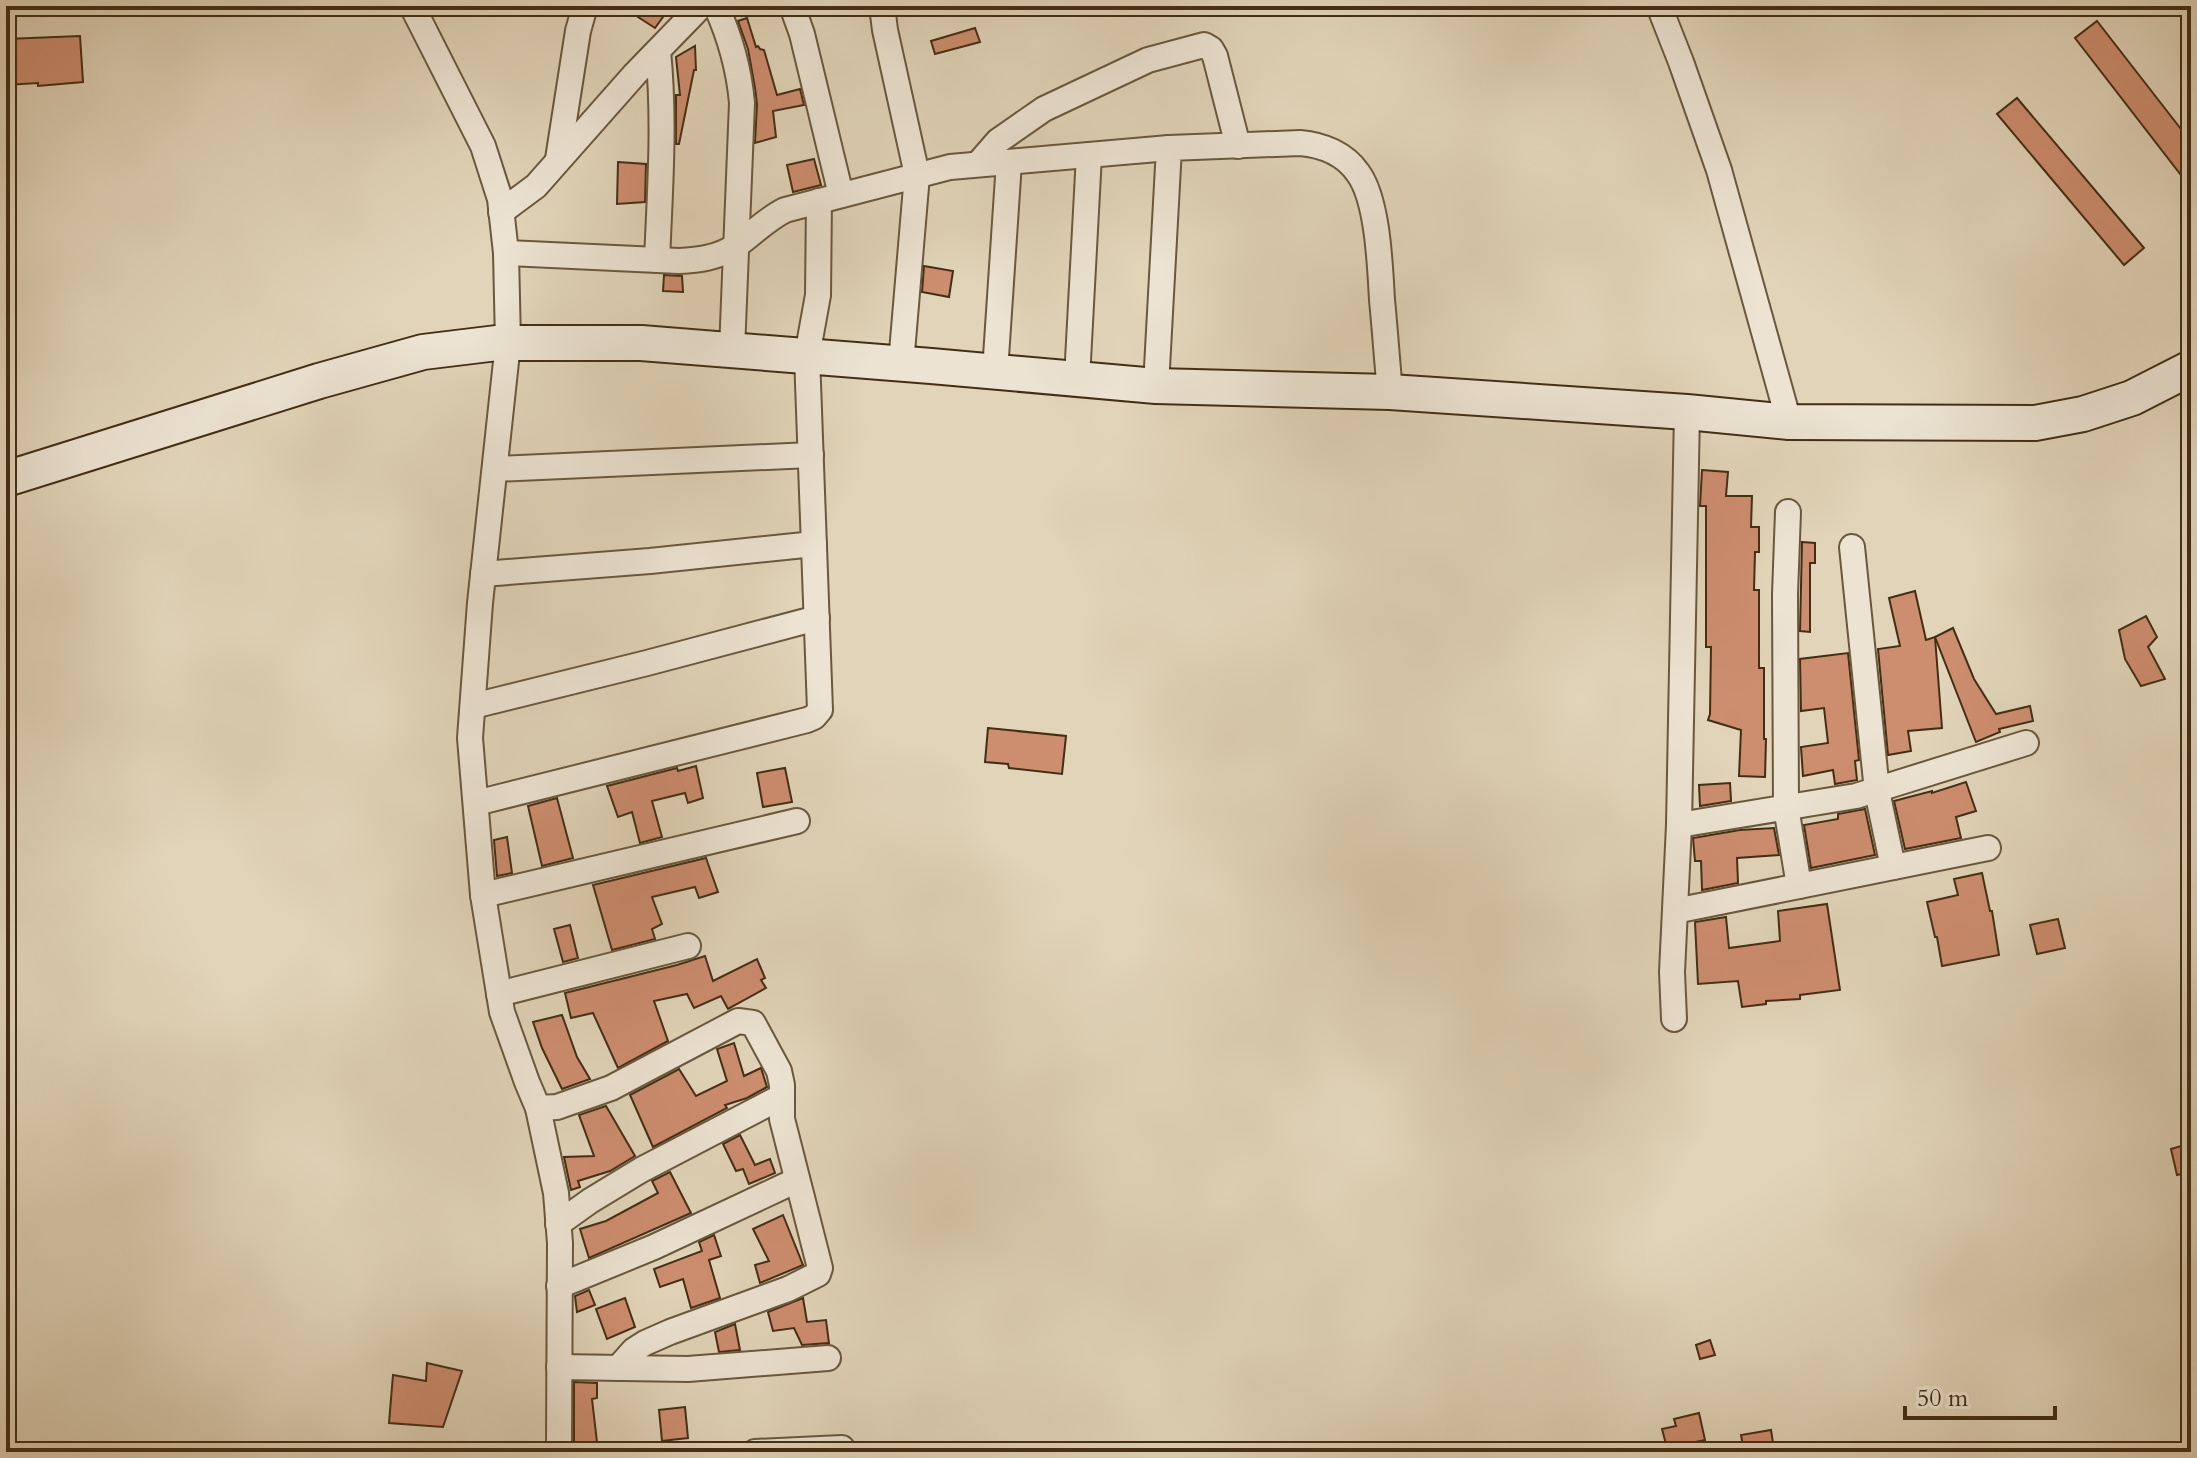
<svg xmlns="http://www.w3.org/2000/svg" width="2197" height="1458" font-family="Cardo,serif">
<style>
.building{fill:#cd8d6f;stroke:#432e14;stroke-width:2}
.lines{fill:none;stroke-linecap:round;stroke-linejoin:round}
.street-casing{stroke:#6a583d;stroke-width:28}
.secondary-casing{stroke:#432e14;stroke-width:38}
.street{stroke:#ece3d2;stroke-width:24}
.secondary{stroke:#ece3d2;stroke-width:34}
</style>
<rect width="100%" height="100%" fill="#e1d4b9"/>
<filter id="stains"><feTurbulence type="fractalNoise" baseFrequency=".0025" numOctaves="4"/><feColorMatrix values="0 0 0 0 .2 0 0 0 0 .09 0 0 0 0 .02 0 0 0 .5 -.17"/></filter>
<radialGradient id="worn" r=".72"><stop offset=".6" stop-color="#630" stop-opacity="0"/><stop offset="1" stop-color="#630" stop-opacity=".3"/></radialGradient>
<!-- building -->
<g class="building">
<path d="M621 6H671L655 28Z"/>
<path d="M747 18 756 47 758 46 760 49 764 50 777 95 800 89 804 105 773 111 776 137 755 143 757 104 755 88 748 49 738 21Z"/>
<path d="M2097 21 2191 142V188L2075 38Z"/>
<path d="M975 28 980 42 935 54 931 41Z"/>
<path d="M80 36 83 82 38 86V83L6 85V39Z"/>
<path d="M695 46 696 70H694L679 144H676V95H680L676 57Z"/>
<path d="M2017 98 2144 248 2124 265 1997 114Z"/>
<path d="M814 159 821 185 793 192 787 165Z"/>
<path d="M618 162 646 164 645 202 617 204Z"/>
<path d="M924 266 953 271 949 297 922 292Z"/>
<path d="M664 275 682 276 683 292 663 291Z"/>
<path d="M1702 470 1728 472 1726 496H1752L1751 527H1759V552H1755L1754 590H1759V668H1764V739H1766L1765 777 1739 776 1741 730 1708 720 1710 714 1711 647H1706V506H1700Z"/>
<path d="M1802 542 1815 543V563H1810V632L1800 631Z"/>
<path d="M1915 591 1926 640 1935 637 1942 728 1908 731 1911 751 1888 755 1878 649 1900 646 1889 598Z"/>
<path d="M2146 616 2157 637 2148 647 2165 679 2141 686 2125 659 2119 630Z"/>
<path d="M1953 628 1974 679 1996 714 2030 706 2033 721 1999 729 2000 732 1976 742 1935 637Z"/>
<path d="M1848 653 1859 760 1855 761 1857 780 1835 784 1833 770 1803 776 1801 747 1828 743 1824 708 1801 711 1800 659Z"/>
<path d="M988 728 1066 736 1062 774 1009 768 1008 764 985 762Z"/>
<path d="M696 766 703 798 688 803 685 793 652 801 662 837 640 843 632 812 618 817 607 786 677 768 678 771Z"/>
<path d="M785 768 792 802 763 807 757 773Z"/>
<path d="M1966 782 1976 811 1956 817 1961 838 1905 849 1894 801 1932 791V793Z"/>
<path d="M1730 783 1731 801 1700 806 1699 785Z"/>
<path d="M557 798 573 858 542 866 528 806Z"/>
<path d="M1865 809 1875 855 1811 868 1804 825 1838 819V814Z"/>
<path d="M1774 828 1779 855 1737 858 1738 883 1702 890 1701 861H1695L1693 838 1740 830Z"/>
<path d="M507 837 512 873 497 876 494 840Z"/>
<path d="M706 858 718 892 699 898 695 887 652 897 662 924 652 929 655 939 612 950 593 885Z"/>
<path d="M1982 873 1990 911H1992L1999 955 1942 966 1937 937H1935L1927 902 1958 895 1954 879Z"/>
<path d="M1827 904 1840 990 1800 995V999L1766 1001V1004L1742 1007 1738 981 1698 984 1695 922 1726 917 1729 948 1780 941 1778 911Z"/>
<path d="M2058 919 2065 948 2037 954 2030 925Z"/>
<path d="M570 925 578 958 563 962 554 929Z"/>
<path d="M705 956 713 981 757 959 765 978 761 980 766 988 728 1009 721 996 694 1008 687 994 654 1001 668 1041 618 1068 593 1013 571 1018 565 993 677 965Z"/>
<path d="M562 1015 577 1057 590 1079 562 1089 542 1048 533 1022Z"/>
<path d="M734 1043 744 1076 761 1068 767 1087 747 1098 725 1105 727 1108 653 1147 630 1095 679 1069 696 1096 727 1081 717 1049Z"/>
<path d="M606 1106 635 1156 610 1171 578 1181 580 1187 571 1190 564 1157 594 1156 579 1115Z"/>
<path d="M740 1135 755 1165 770 1159 775 1173 749 1184 743 1169 736 1171 723 1144Z"/>
<path d="M2188 1144 2191 1158V1172L2177 1175 2171 1149Z"/>
<path d="M670 1172 691 1213 589 1258 580 1229 606 1221 658 1193 652 1181Z"/>
<path d="M783 1215 803 1265 760 1283 755 1265 769 1261 753 1229Z"/>
<path d="M714 1235 721 1256 709 1260 720 1298 691 1308 683 1279 660 1287 654 1269 702 1251 699 1242Z"/>
<path d="M589 1290 595 1305 577 1312 575 1296Z"/>
<path d="M625 1298 635 1327 607 1339 596 1309Z"/>
<path d="M803 1298 807 1322 826 1320 829 1343 802 1345 794 1328 773 1331 768 1312Z"/>
<path d="M735 1324 740 1350 719 1352 715 1332Z"/>
<path d="M1710 1340 1715 1355 1700 1359 1696 1345Z"/>
<path d="M427 1363 462 1371 443 1427 389 1423 393 1375 426 1381Z"/>
<path d="M574 1382 597 1383V1398L592 1399 597 1442H574Z"/>
<path d="M685 1407 688 1438 662 1441 659 1410Z"/>
<path d="M1699 1413 1705 1440 1667 1448 1662 1429 1676 1426 1674 1419Z"/>
<path d="M1771 1430 1774 1449 1744 1452 1741 1435Z"/>
</g>
<g class="lines">
<!-- street casing -->
<g class="street-casing">
<g id="street">
<path d="M412 6 483 146 500 199 506 253 508 343 480 603 470 738 483 895 502 1012 527 1082 538 1108 556 1193 560 1243 559 1444 562 1452"/>
<path d="M716 6C730 37 739 69 742 103L732 350"/>
<path d="M792 6 802 34 841 195"/>
<path d="M882 6 885 30 917 175 901 364"/>
<path d="M1659 6 1681 62 1719 170 1789 422"/>
<path d="M558 159 578 31 585 6"/>
<path d="M978 164 998 141 1044 109 1148 60 1204 45 1211 49 1215 56 1238 146"/>
<path d="M501 212 536 186 635 74 701 6"/>
<path d="M506 253 679 261C698 260 717 258 734 247 752 235 765 220 785 210L950 167 1169 148"/>
<path d="M657 260C660 190 665 120 658 51"/>
<path d="M995 372 1009 162"/>
<path d="M1077 379 1089 155"/>
<path d="M1156 386 1169 148 1300 143C1323 145 1345 154 1358 173 1378 200 1380 266 1382 300 1385 330 1387 361 1390 392"/>
<path d="M495 469 811 455"/>
<path d="M1788 512 1785 594 1786 807 1799 886"/>
<path d="M1852 547 1877 791 1893 867"/>
<path d="M483 574 650 561 814 544"/>
<path d="M473 706 647 663 817 618"/>
<path d="M476 803 807 720 814 717 820 710 807 356 818 295 819 201"/>
<path d="M1679 825 1856 796 2026 743"/>
<path d="M483 895 797 821"/>
<path d="M1675 911 1988 848"/>
<path d="M499 994 688 946"/>
<path d="M1674 1019 1672 972 1679 825 1687 412"/>
<path d="M538 1108 557 1107 611 1088 738 1021 753 1023 779 1071 782 1085V1119L820 1268 818 1274 788 1289 670 1332 645 1343 634 1350 618 1368"/>
<path d="M558 1224 590 1201 641 1170 781 1097"/>
<path d="M559 1286 654 1247 797 1180"/>
<path d="M559 1367 688 1369 828 1358"/>
<path d="M755 1452 842 1448"/>
</g>
</g>
<!-- secondary casing -->
<g class="secondary-casing">
<path id="secondary" d="M6 479 319 381 423 352 497 343H641L931 366 1156 386 1390 392 1687 412 1789 422 2035 423 2083 414 2132 398 2191 368"/>
</g>
<!-- street -->
<use href="#street" class="street"/>
<!-- secondary -->
<use href="#secondary" class="secondary"/>
</g>
<!-- margin -->
<rect width="2197" height="1458" fill="none" stroke="#e1d4b9" stroke-width="32"/>
<rect x="8" y="8" width="2181" height="1442" fill="none" stroke="#432e14" stroke-width="4"/>
<rect x="16" y="16" width="2165" height="1426" fill="none" stroke="#432e14" stroke-width="2"/>
<!-- scale -->
<path d="M1905 1406v12h150v-12" fill="none" stroke="#432e14" stroke-width="4"/>
<text x="1917" y="1406" font-size="24" fill="#432e14" stroke="#ece3d2" stroke-width="6" paint-order="stroke">50 m</text>
<rect width="100%" height="100%" filter="url(#stains)"/>
<rect width="100%" height="100%" fill="url(#worn)"/>
</svg>
